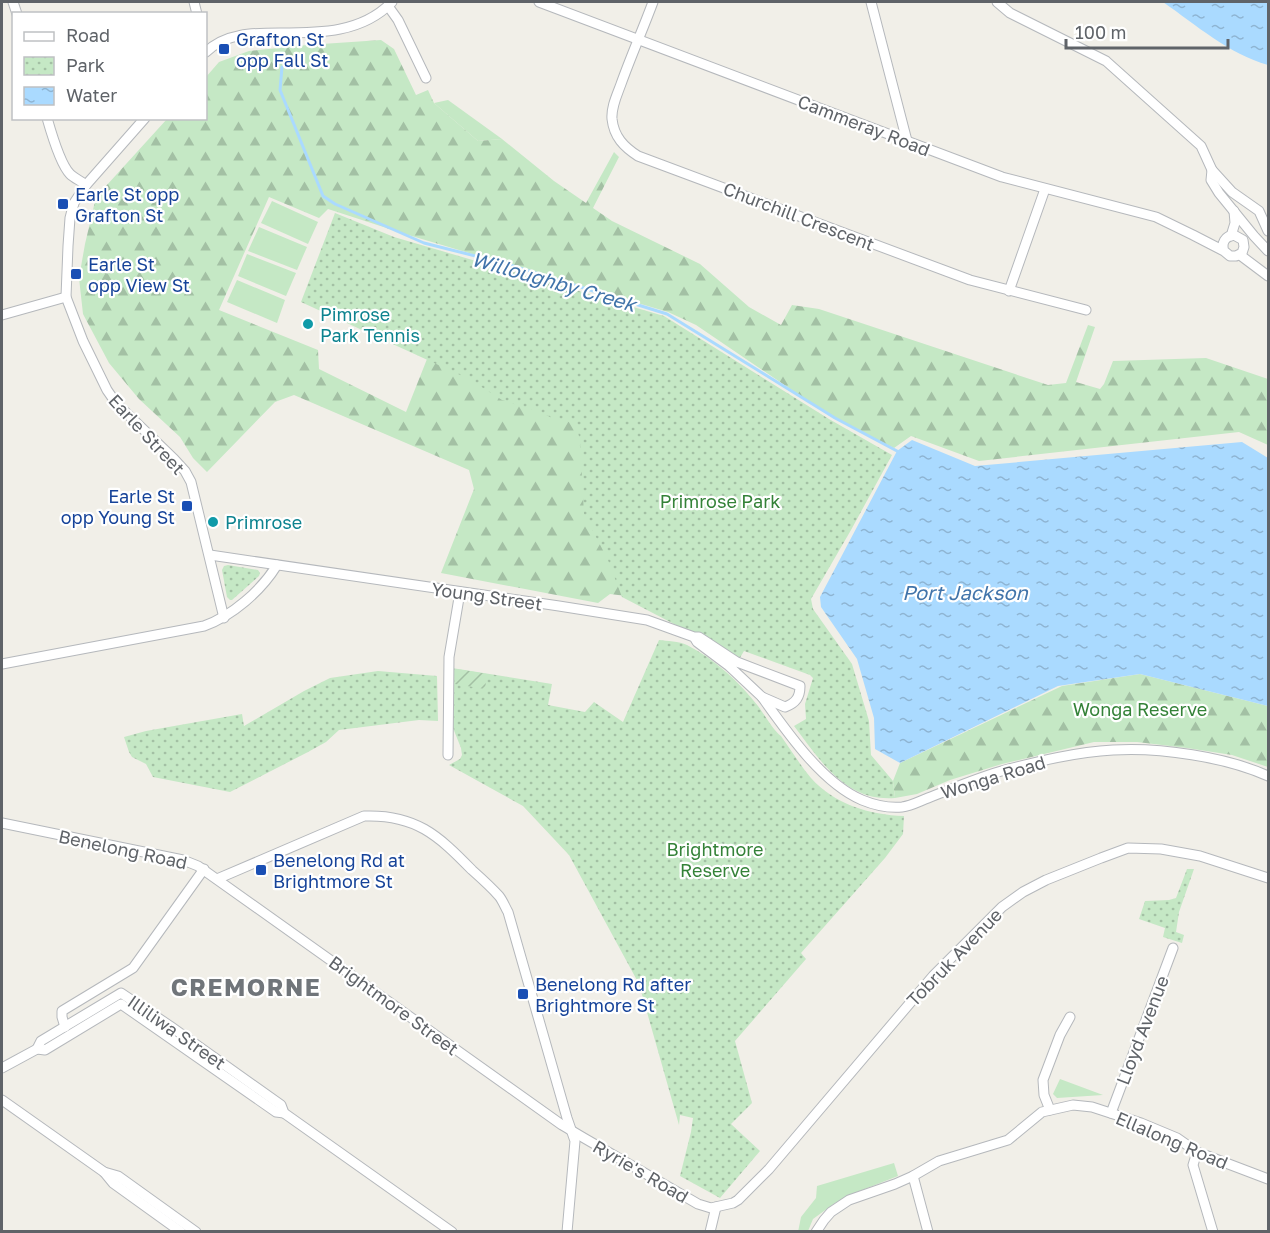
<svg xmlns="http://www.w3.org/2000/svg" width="1270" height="1233" font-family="'Golos Text',sans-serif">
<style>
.grass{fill:#c5e8c5}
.forest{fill:url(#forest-firs)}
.park{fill:url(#park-dots)}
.garden{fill:url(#garden-furrows)}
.water{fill:url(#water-ripples)}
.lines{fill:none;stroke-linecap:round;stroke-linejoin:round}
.stream{stroke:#aadaff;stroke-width:3}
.street-casing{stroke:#b5b8bc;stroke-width:11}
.street{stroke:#fff;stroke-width:9}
.transit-dot{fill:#1a4fb4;stroke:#fff;stroke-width:2}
.culture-dot{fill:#0f9aa8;stroke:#fff;stroke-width:2}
.labels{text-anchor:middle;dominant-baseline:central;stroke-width:4.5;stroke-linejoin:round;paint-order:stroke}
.transit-label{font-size:18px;fill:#164399;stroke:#fff;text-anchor:start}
.street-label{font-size:18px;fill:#5f6368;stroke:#fff}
.culture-label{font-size:18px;fill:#0d838f;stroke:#fff;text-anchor:start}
.park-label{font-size:18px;fill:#348238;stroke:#fff}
.water-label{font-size:20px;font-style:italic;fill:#4174aa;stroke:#fff}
.district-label{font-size:24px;font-weight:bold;letter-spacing:1.5px;fill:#70757a;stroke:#fff}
</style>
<defs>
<pattern id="forest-firs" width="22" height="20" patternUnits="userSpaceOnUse" patternTransform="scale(1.5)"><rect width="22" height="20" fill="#c5e8c5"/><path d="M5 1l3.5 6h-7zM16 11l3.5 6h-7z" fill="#a3c0a4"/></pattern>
<pattern id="park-dots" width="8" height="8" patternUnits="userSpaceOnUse" patternTransform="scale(1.5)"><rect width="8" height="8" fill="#c5e8c5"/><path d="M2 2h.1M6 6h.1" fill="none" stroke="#a3c0a4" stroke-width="1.8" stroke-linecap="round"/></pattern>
<pattern id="garden-furrows" width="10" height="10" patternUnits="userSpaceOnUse" patternTransform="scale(1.5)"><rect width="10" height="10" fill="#c5e8c5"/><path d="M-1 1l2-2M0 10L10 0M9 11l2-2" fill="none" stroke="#a3c0a4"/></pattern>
<pattern id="water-ripples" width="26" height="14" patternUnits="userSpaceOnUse" patternTransform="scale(1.5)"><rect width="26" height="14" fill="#aadaff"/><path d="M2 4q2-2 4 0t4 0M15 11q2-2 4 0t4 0" fill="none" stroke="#8eb4d2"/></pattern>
</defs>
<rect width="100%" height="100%" fill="#f1efe8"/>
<!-- grass -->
<g class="grass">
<path d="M448 100 502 139 478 141 434 103Z"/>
<path d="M272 201 318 222 308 244 261 223Z"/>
<path d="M259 227 307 247 297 270 248 251Z"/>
<path d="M247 254 296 273 286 296 238 276Z"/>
<path d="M237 280 285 300 277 323 227 302Z"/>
<path d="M1060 1079 1103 1095 1057 1098 1053 1094Z"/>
<path d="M894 1163 898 1176 852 1194 835 1203 813 1219 808 1231 798 1232 801 1217 816 1198 817 1186Z"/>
</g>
<!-- forest -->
<g class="forest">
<path d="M381 40 394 49 416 95 428 90 434 103 478 141 502 139 554 181 586 203 614 152 619 157 593 208 612 221 700 264 749 307 781 325 792 305 819 309 1048 385 1066 383 1088 325 1095 327 1076 382 1100 389 1104 384 1113 361 1206 358 1268 379V445L1239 432 979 461 911 436 894 448 833 418 696 325 668 312 405 234 328 209 319 218 269 197 219 310 318 350 319 369 406 412 427 359 577 423 626 596 610 594 598 603 441 573 474 489 469 470 294 395 275 402 207 472 193 458 180 437 139 399 109 363 83 314 79 278 85 244 96 197 167 119 206 118V77L219 62 249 51 307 45Z"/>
<path d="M1140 674 1268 706V767L1232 755 1187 748 1137 742H1094L1002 764 950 780 917 794 895 798 893 781 900 763 1062 686Z"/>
</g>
<!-- park -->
<g class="park">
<path d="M335 213 394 237 664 316 829 419 892 455 851 530 811 599 813 609 852 664 869 721 871 755 893 781 895 798C845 802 820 760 794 726L806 719 805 704 813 678 810 675 744 651 738 661 674 624 622 597 608 560 584 514 580 441 578 432 574 424 562 419 555 420 543 413 502 400 469 379 301 302Z"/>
<path d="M228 565 258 570 260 573 259 576 232 600H230L227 597 222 570 224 566Z"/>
<path d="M659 640C667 641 679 641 687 645 715 659 739 682 758 706 764 714 774 731 781 736 791 750 800 765 811 778 834 804 870 815 904 816L903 834 885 858 801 953 806 959 735 1041 752 1103 731 1124 760 1151 720 1198 680 1176 691 1132 693 1118 680 1115 679 1125 639 984 569 855 523 806 449 765 460 759 462 755 461 748 453 728 452 668 552 684 548 705 585 712 594 702 623 722Z"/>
<path d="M378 671 437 676 438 721 419 720 339 730 326 742 308 752 230 792 153 777 146 764 132 757 129 752 124 737 146 731 242 714 244 726 304 691 330 678Z"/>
<path d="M1187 869H1194L1179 912 1176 932 1184 935 1182 943 1163 937 1165 928 1139 919 1145 901 1169 900 1176 898Z"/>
</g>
<!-- garden -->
<path class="garden" d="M457 669 487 674 485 689 455 684Z"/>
<!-- water -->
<g class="water">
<path d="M1163 2H1268V65C1229 54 1196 25 1163 2Z"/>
<path d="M912 440 975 466 1242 442 1268 458V706L1140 674 1058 686 900 763 875 749 874 718 857 659 821 607 820 597 897 451Z"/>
</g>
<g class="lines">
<!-- stream -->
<path class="stream" d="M282 67 280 90 323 196 335 204 424 243 507 264 667 314 835 418 897 451"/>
<!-- street casing -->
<g class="street-casing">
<g id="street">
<path d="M13 2 17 14"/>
<path d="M194 2 197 14"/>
<path d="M539 2 1002 177 1156 217 1193 235 1224 251 1230 256H1236L1242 253 1244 247 1243 240 1234 235C1225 236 1221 243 1224 251"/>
<path d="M653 2C643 29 631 56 621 84 617 95 611 107 612 119 614 137 624 147 638 156L970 280 1086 310"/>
<path d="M871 2 907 141"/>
<path d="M997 2 1010 13 1106 61 1201 146 1212 170 1232 192 1259 211 1268 231"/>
<path d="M388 6 398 20 426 78"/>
<path d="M206 52C226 33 253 33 280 33 320 33 362 33 392 2"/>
<path d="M47 118C51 132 60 164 70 174 74 178 81 181 86 185"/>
<path d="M145 118 86 185 74 203 70 218 68 246 66 297 83 341 107 390 116 403 174 459 185 471 191 482 224 618"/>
<path d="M1212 170 1211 180 1219 193 1254 236 1268 251"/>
<path d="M1231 236 1235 223 1234 211"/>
<path d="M1240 255 1268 276"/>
<path d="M1009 291 1045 189"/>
<path d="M2 315 66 297"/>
<path d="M210 555 559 606 647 620 694 637H699L737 662 800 686C800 697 796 703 785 707L762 697 729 666 697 642 694 637"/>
<path d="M2 664 204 626C232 616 261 591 277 565"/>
<path d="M762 697C787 732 822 783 862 800 874 805 890 808 902 807 911 806 920 801 928 798 954 788 979 777 1005 770 1040 761 1076 752 1113 750 1159 747 1226 757 1268 776"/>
<path d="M448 755 449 657 460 592"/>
<path d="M2 823 183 860 198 866 562 1125 584 1138 698 1204 711 1208 733 1203 738 1200 769 1169 933 976 1002 907 1023 892 1046 880 1101 858 1128 848 1161 849 1200 856 1268 878"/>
<path d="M217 879 364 816C415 814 438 835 472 870 481 878 491 887 499 896 503 901 505 907 508 912L567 1118 575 1141 567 1232"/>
<path d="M65 1027 62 1017V1011L133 968 204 869"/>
<path d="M37 1049 41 1041 121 993 170 1026 281 1105 284 1113 452 1232"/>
<path d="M2 1068 37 1049 45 1050 121 1004 276 1112 284 1113"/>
<path d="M2 1100 104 1172 113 1183 181 1232"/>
<path d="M1050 1110 1044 1095 1043 1080 1060 1035 1070 1017"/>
<path d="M1111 1113 1173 948"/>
<path d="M1197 1152 1193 1165 1213 1232"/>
<path d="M104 1172 118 1176 196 1232"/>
<path d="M913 1176 928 1232"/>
<path d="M710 1232 716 1207"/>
<path d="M816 1232 824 1220 831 1212 849 1200 895 1184 913 1176 939 1161 1008 1140 1042 1112 1073 1105 1092 1107 1141 1123 1177 1138 1197 1152 1268 1179"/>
</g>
</g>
<!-- street -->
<use href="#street" class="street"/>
</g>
<!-- markers -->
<g class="transit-dot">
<rect x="218" y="43" width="12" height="12" rx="3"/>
<rect x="57" y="198" width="12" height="12" rx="3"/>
<rect x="70" y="268" width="12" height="12" rx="3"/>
<rect x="181" y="500" width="12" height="12" rx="3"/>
<rect x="255" y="864" width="12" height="12" rx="3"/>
<rect x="517" y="988" width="12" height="12" rx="3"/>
</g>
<g class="culture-dot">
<circle cx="308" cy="324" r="6"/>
<circle cx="213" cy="522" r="6"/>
</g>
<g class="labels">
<!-- transit labels -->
<g class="transit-label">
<text x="236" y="39">Grafton St<tspan x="236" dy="21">opp Fall St</tspan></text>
<text x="75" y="194">Earle St opp<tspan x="75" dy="21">Grafton St</tspan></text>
<text x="88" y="264">Earle St<tspan x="88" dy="21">opp View St</tspan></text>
<text x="175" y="496" text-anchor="end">Earle St<tspan x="175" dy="21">opp Young St</tspan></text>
<text x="273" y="860">Benelong Rd at<tspan x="273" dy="21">Brightmore St</tspan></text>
<text x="535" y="984">Benelong Rd after<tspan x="535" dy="21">Brightmore St</tspan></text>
</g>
<!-- street labels -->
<g class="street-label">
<text transform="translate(864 125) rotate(21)">Cammeray Road</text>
<text transform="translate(799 216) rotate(21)">Churchill Crescent</text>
<text transform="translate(147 434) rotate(47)">Earle Street</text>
<text transform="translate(487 596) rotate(8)">Young Street</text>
<text transform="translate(993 777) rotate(-17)">Wonga Road</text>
<text transform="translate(123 849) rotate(12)">Benelong Road</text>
<text transform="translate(954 957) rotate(-46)">Tobruk Avenue</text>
<text transform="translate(394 1005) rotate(36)">Brightmore Street</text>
<text transform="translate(1142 1030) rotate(-69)">Lloyd Avenue</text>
<text transform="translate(177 1032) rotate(35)">Illiliwa Street</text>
<text transform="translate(1172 1140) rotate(23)">Ellalong Road</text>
<text transform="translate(641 1171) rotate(30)">Ryrie's Road</text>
</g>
<!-- culture labels -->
<g class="culture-label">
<text x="320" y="314">Pimrose<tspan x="320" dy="21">Park Tennis</tspan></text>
<text x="225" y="522">Primrose</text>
</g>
<!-- park labels -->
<g class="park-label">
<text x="720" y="501">Primrose Park</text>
<text x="1140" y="709">Wonga Reserve</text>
<text x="715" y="849">Brightmore<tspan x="715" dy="21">Reserve</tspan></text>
</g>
<!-- water labels -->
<g class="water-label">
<text transform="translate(554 281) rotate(16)">Willoughby Creek</text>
<text x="965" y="592">Port Jackson</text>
</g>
<!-- district labels -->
<g class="district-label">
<text x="246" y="986">CREMORNE</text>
</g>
</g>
<!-- border -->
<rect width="1270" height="1233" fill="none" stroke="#5f6368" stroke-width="6"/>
<!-- legend -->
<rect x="12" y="12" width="195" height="108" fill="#ffffff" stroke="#bfc1c3" stroke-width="1.5"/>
<rect x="24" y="32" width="30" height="9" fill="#ffffff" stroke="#bfc1c3" stroke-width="1.5"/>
<text x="66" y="42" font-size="18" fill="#5f6368">Road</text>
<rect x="24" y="57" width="30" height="18" fill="url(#park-dots)" stroke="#bfc1c3" stroke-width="1.5"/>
<text x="66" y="72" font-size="18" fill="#5f6368">Park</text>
<rect x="24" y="87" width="30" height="18" fill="url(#water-ripples)" stroke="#bfc1c3" stroke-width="1.5"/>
<text x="66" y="102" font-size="18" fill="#5f6368">Water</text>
<!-- scale -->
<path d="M1066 39v9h162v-9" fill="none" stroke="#5f6368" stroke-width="3"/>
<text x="1075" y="39" font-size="18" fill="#5f6368" stroke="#ffffff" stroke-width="4.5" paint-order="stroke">100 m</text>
</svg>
